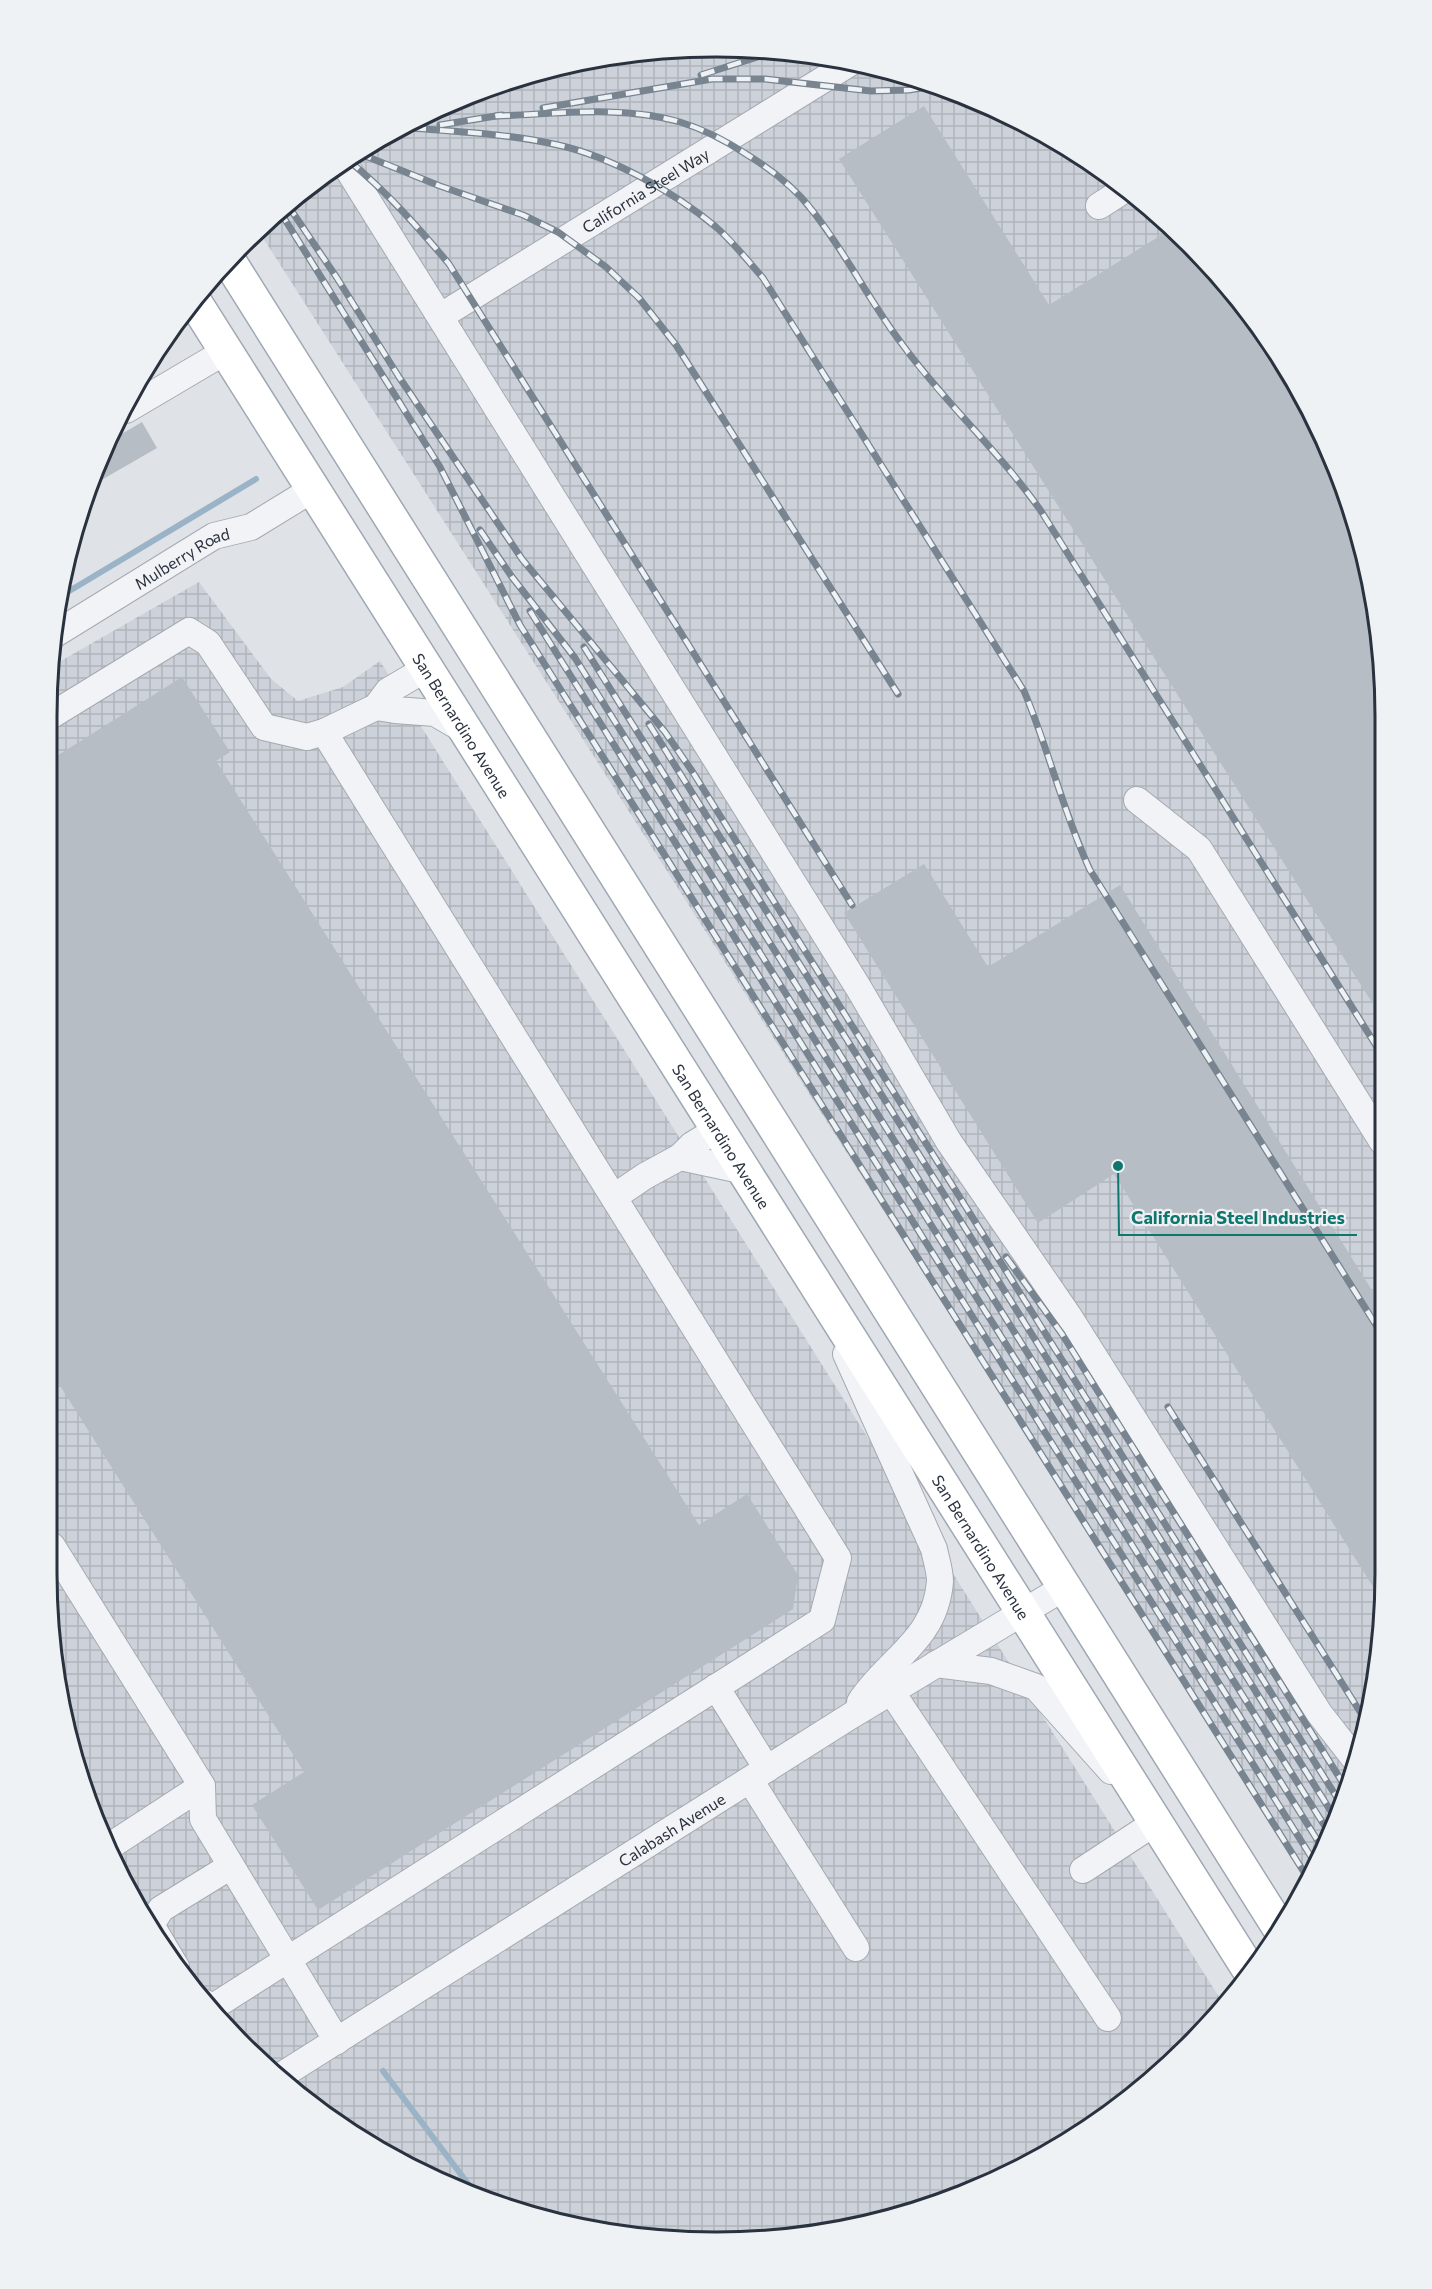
<svg xmlns="http://www.w3.org/2000/svg" width="1432" height="2289" font-family="Commissioner,sans-serif">
<style>
.industrial{fill:url(#industrial-grid)}
.lines{fill:none;stroke-linecap:round;stroke-linejoin:round}
.stream{stroke:#9bb3c7;stroke-width:6}
.building{fill:#b6bdc4}
.minor-casing{stroke:#a5aab2;stroke-width:28}
.major-casing{stroke:#9fa8b3;stroke-width:36}
.minor{stroke:#f2f3f6;stroke-width:26}
.major{stroke:#fff;stroke-width:33}
.rail-casing{stroke:#798491;stroke-width:7}
.rail{stroke:#eef2f5;stroke-width:4.5;stroke-dasharray:14;stroke-linecap:butt}
.labels{text-anchor:middle;dominant-baseline:central;stroke-width:4.5;stroke-linejoin:round;paint-order:stroke}
.street-label{font-size:16px;fill:#29323e;stroke:#eef2f5}
.rim{fill:none;stroke:#29323e;stroke-width:3}
.leader{fill:none;stroke:#0f766e;stroke-width:2}
.callout-dot{fill:#0f766e;stroke:#eef2f5;stroke-width:2}
.callout-label{font-size:18px;text-anchor:middle;font-weight:bold;fill:#0f766e;stroke:#eef2f5;stroke-width:4.5;stroke-linejoin:round;paint-order:stroke}
</style>
<defs>
<pattern id="industrial-grid" width="8" height="8" patternUnits="userSpaceOnUse" patternTransform="scale(1.5)"><rect width="8" height="8" fill="#cdd2da"/><path d="M0 4h8M4 0v8" fill="none" stroke="#b0b5bc"/></pattern>
</defs>
<rect width="100%" height="100%" fill="#dfe3e8"/>
<!-- industrial -->
<g class="industrial">
<path d="M760 48 890 69 1012 116 1124 185 1220 275 1316 420 1363 542 1384 672 1380 1660 1334 1830 1308 1876 258 230 275 212 382 136 501 82 629 52Z"/>
<path d="M199 582 271 679 298 701 343 687 380 661 1224 2005 1158 2076 1088 2129 1012 2174 890 2220 803 2237 673 2241 500 2207 382 2153 308 2104 213 2015 160 1945 82 1788 52 1661V666Z"/>
</g>
<g class="lines">
<!-- stream -->
<g class="stream">
<path d="M61 596 256 479"/>
<path d="M383 2071 478 2197"/>
</g>
</g>
<!-- building -->
<g class="building">
<path d="M924 106 1049 305 1171 229 1220 275 1316 420 1363 542 1384 672 1383 1020 839 159Z"/>
<path d="M142 422 157 448 91 486 98 459 108 442Z"/>
<path d="M182 677 230 752 216 761 699 1525 747 1494 798 1575 793 1609 318 1910 252 1805 304 1772 52 1373V759Z"/>
<path d="M924 864 988 967 1120 885 1381 1305 1380 1598 1114 1174 1038 1223 844 913Z"/>
</g>
<g class="lines">
<!-- minor casing -->
<g class="minor-casing">
<g id="minor">
<path d="M344 163 858 987 949 1142 1068 1315 1319 1713 1354 1758"/>
<path d="M1099 206 1127 188"/>
<path id="s1" d="M441 316 850 63"/>
<path d="M126 410 226 351"/>
<path id="s2" d="M52 636 214 536 251 527 313 489"/>
<path d="M376 707 395 710 435 713 464 730"/>
<path d="M52 715 189 631 208 643 264 727 307 737 324 732 376 707 388 691 427 668"/>
<path d="M1137 800 1199 849 1382 1141"/>
<path d="M680 1157 745 1171"/>
<path d="M614 1197 645 1176 680 1157 692 1145 718 1129"/>
<path d="M846 1354 934 1549C936 1559 940 1571 940 1581 936 1640 888 1659 860 1702"/>
<path d="M52 1546 202 1786 203 1819 337 2041"/>
<path d="M936 1664 991 1671 1036 1687 1111 1771"/>
<path d="M716 1687 767 1769"/>
<path d="M891 1691 1108 2018"/>
<path d="M750 1780 856 1948"/>
<path d="M110 1846 202 1786"/>
<path d="M1083 1870 1156 1822 1145 1810"/>
<path d="M176 1967 151 1925 161 1909 231 1866"/>
<path d="M203 2002 213 2007 822 1620 838 1558 324 732"/>
<path id="s3" d="M279 2077 852 1715 1065 1587"/>
</g>
</g>
<!-- major casing -->
<g class="major-casing">
<g id="major">
<path d="M229 261 1278 1926"/>
<path id="s4" d="M193 299 1251 1973"/>
</g>
</g>
<!-- minor -->
<use href="#minor" class="minor"/>
<!-- major -->
<use href="#major" class="major"/>
<!-- rail casing -->
<g class="rail-casing">
<g id="rail">
<path d="M701 75 776 51"/>
<path d="M543 108 712 79H765L871 91 909 90 933 86"/>
<path d="M496 116C557 114 621 105 680 122 703 129 726 141 746 154 769 168 794 187 811 209 845 251 869 301 902 344 945 403 999 451 1041 511L1382 1055"/>
<path d="M440 125 502 115"/>
<path d="M412 128C461 132 510 134 558 145 612 157 674 192 716 227 733 242 748 261 763 278L1024 691C1049 750 1063 812 1090 870L1381 1333"/>
<path d="M358 153 440 186 523 215 558 232 606 267 639 298 676 345 898 694"/>
<path d="M348 160C386 191 418 227 449 264L852 905"/>
<path d="M287 204 337 278 399 377 522 559 665 732 692 771 1341 1804"/>
<path d="M279 210 440 467 520 625 1307 1877"/>
<path d="M480 530 512 577 575 658 1323 1849"/>
<path d="M530 611 1315 1863"/>
<path d="M584 647 1331 1836"/>
<path d="M649 724 1337 1821"/>
<path d="M1006 1257 1062 1334 1346 1788"/>
<path d="M1168 1407 1364 1718"/>
</g>
</g>
<!-- rail -->
<use href="#rail" class="rail"/>
</g>
<g class="labels">
<!-- street labels -->
<g class="street-label">
<text stroke="none"><textPath href="#s1" startOffset="240">California Steel Way</textPath></text>
<text stroke="none"><textPath href="#s2" startOffset="152">Mulberry Road</textPath></text>
<text stroke="none"><textPath href="#s4" startOffset="504">San Bernardino Avenue</textPath></text>
<text stroke="none"><textPath href="#s4" startOffset="990">San Bernardino Avenue</textPath></text>
<text stroke="none"><textPath href="#s4" startOffset="1476">San Bernardino Avenue</textPath></text>
<text stroke="none"><textPath href="#s3" startOffset="464">Calabash Avenue</textPath></text>
</g>
</g>
<!-- crop -->
<path d="M0 0H1432V2289H0ZM716 57H716A659 659 0 0 1 1375 716V1573A659 659 0 0 1 716 2232H716A659 659 0 0 1 57 1573V716A659 659 0 0 1 716 57Z" fill="#eef2f5" fill-rule="evenodd"/>
<path class="rim" d="M716 57H716A659 659 0 0 1 1375 716V1573A659 659 0 0 1 716 2232H716A659 659 0 0 1 57 1573V716A659 659 0 0 1 716 57Z"/>
<!-- callouts -->
<path class="leader" d="M1118 1166L1119 1235H1357"/>
<circle class="callout-dot" cx="1118" cy="1166" r="6"/>
<g class="callout-label">
<text x="1238" y="1224">California Steel Industries</text>
</g>
</svg>
